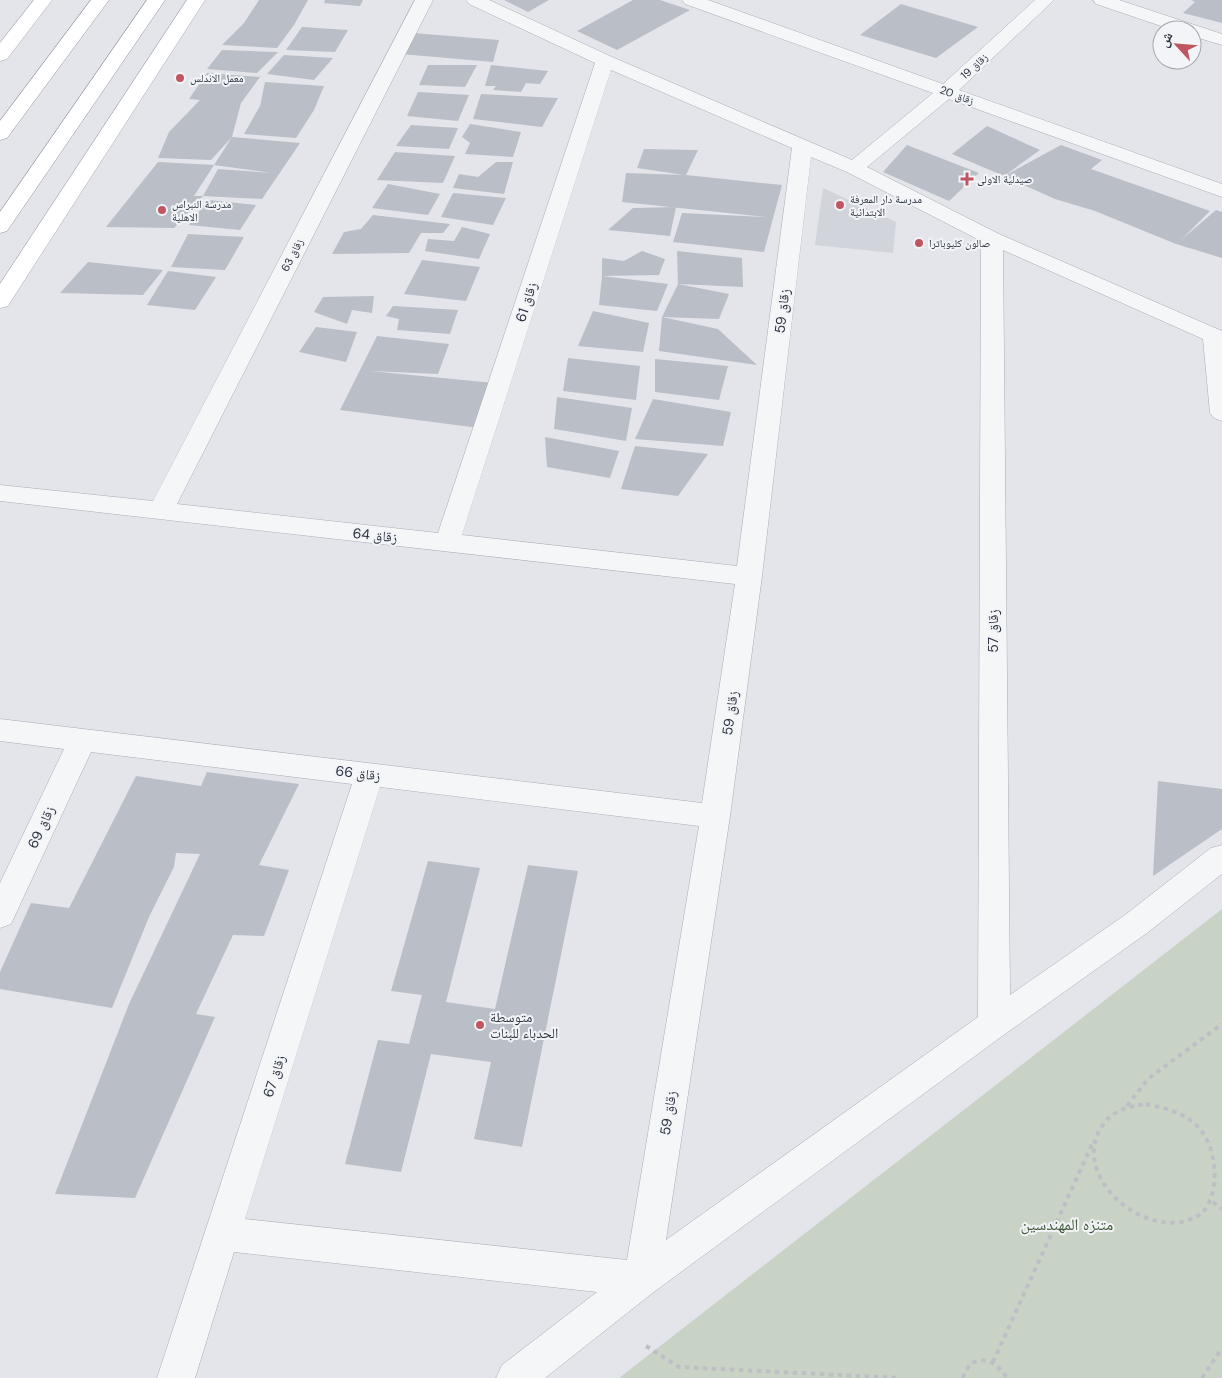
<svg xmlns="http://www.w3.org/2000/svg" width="1222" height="1378" font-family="'DM Sans','Noto Naskh Arabic',sans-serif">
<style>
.built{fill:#d1d4db}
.green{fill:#c8d3c5}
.building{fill:#babec6}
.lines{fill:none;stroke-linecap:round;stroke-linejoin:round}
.minor-casing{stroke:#a8acb4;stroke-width:1}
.major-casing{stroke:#a3a9b4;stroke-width:1}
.highway-casing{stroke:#8c929f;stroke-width:1}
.path{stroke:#bdbfc4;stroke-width:4;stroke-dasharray:4.5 4.5;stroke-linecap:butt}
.minor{fill:#f5f6f8;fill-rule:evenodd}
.major{fill:#fff;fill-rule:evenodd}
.highway{fill:#fff;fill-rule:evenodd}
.poi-dot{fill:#c15561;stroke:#f2f4f7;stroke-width:2}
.labels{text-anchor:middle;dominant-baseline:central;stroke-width:4;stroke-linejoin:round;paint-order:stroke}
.far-street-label{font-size:11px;fill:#2c3340;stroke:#f2f4f7}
.far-poi-label{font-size:11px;fill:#2c3340;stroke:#f2f4f7;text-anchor:start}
.street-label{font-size:14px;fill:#2c3340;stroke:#f2f4f7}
.poi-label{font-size:14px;fill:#2c3340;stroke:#f2f4f7;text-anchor:start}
.near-park-label{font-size:16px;fill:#405a3b;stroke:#f2f4f7}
</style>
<rect width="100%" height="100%" fill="#e3e5ea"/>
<!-- built -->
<path class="built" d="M823 188 896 222 893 253 815 245Z"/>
<!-- green -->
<path class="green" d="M1222 909V1378H619Z"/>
<!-- building -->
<g class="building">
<path d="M259 0H308L294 25 277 48 222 45 244 23Z"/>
<path d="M325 0H363L360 6 324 3Z"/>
<path d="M504 0H549L528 12Z"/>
<path d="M633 0H660L690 10 617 50 577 31Z"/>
<path d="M1191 0H1222V23L1183 13 1195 2Z"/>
<path d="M901 4 978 27 936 58 860 35Z"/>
<path d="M302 27 348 30 335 52 286 50Z"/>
<path d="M413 33 499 40 493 62 401 54Z"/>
<path d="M222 50 278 52 257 73 207 69Z"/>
<path d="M284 55 333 58 314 80 267 74Z"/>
<path d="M428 65H477L465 87 419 85Z"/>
<path d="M491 65 548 71 540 84 526 83 521 92 493 90 496 86H485Z"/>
<path d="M207 73 260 77 241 103 232 137 300 143 262 199 203 196 218 169 272 173 214 165 232 137 211 160 158 158 169 132 200 100 189 99Z"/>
<path d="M265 82 324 86 314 110 296 138 244 134 260 106Z"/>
<path d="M418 92 469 95 458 121 407 116Z"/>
<path d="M481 94 558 98 542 127 473 119Z"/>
<path d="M470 124 521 132 513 157 465 154 470 143 462 137Z"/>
<path d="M411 125 458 128 449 149 396 146Z"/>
<path d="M987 126 1040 150 1004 176 952 154Z"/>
<path d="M907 145 979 173 949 201 883 172Z"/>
<path d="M1061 145 1102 160 1091 169 1210 211 1181 240 1216 210 1222 212V258L1176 244 1095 211 1055 199 1004 176Z"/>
<path d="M644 149 698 150 686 175 782 185 764 252 673 242 682 213 766 217 622 202 626 173 684 175 637 168Z"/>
<path d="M395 152 455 156 443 183 377 180Z"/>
<path d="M158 162 214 165 194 196H203L174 228 106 227Z"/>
<path d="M496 162H513L504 194 453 188 459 174 478 177Z"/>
<path d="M388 184 440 194 428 215 372 208Z"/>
<path d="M453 193 506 198 493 225 441 217Z"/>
<path d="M208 200 256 205 240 230 189 225Z"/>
<path d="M676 207 670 236 608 230 633 208Z"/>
<path d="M373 215 450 224 443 233H421L409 253 332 254 344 232 361 229Z"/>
<path d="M462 227 490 234 479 259 425 251 428 239 454 241Z"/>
<path d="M188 234 244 237 225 270 171 267Z"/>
<path d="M642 251 665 259 659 275 602 276V258L624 261Z"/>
<path d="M677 251 742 258 743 287 678 284Z"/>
<path d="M422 260 480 267 466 301 404 294Z"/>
<path d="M88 262 163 270 143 295 60 293Z"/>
<path d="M168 271 216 277 195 310 147 305Z"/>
<path d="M602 276 668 284 657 311 599 305Z"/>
<path d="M678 284 729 294 719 319 662 317 718 329 757 365 659 351 662 317Z"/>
<path d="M374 296 372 313 352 310 347 324 314 312 323 297Z"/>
<path d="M393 306 458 310 450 334 397 330 399 319 386 316Z"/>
<path d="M593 311 649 323 643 352 578 346Z"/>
<path d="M316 327 357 332 346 362 299 352Z"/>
<path d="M377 336 449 344 438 374 370 371 494 383 479 428 340 410Z"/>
<path d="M568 358 640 366 636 400 563 391Z"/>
<path d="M655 359 728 366 719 400 655 392Z"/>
<path d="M557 397 632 408 626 441 554 429Z"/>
<path d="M653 399 731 412 723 446 635 439Z"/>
<path d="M545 437 619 451 610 478 547 467Z"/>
<path d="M635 446 708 454 678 496 621 489Z"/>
<path d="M207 772 299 784 259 865 289 870 264 936 233 935 196 1014 215 1017 135 1198 55 1194 129 1004 200 854 176 853 174 867 149 917 112 1008 0 989V972L31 903 69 908 136 776 201 786Z"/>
<path d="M1158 781 1222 789V829L1153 876Z"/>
<path d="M428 861 480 868 446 1002 495 1009 528 865 578 871 522 1147 474 1139 491 1062 431 1054 401 1172 345 1164 378 1040 409 1044 422 995 391 991Z"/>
</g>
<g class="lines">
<!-- minor casing -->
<g class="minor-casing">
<g id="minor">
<path d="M415 0H433L177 504 438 533 595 63 469 4 466 0H489L612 57 852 160 933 93 685 4 682 0H708L943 84 1035 0H1054L959 90 1222 184V197L949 99 867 167 999 234 1222 331V421L1214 418 1210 413 1203 339 1003 250 1010 995 1125 915 1211 848 1222 845V874L1147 933 1005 1034 655 1291 545 1378H496L502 1365 597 1292 234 1252 195 1378H157L352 784 91 752 11 924 0 928V883L64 749 0 741V719L702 803 735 584 0 501V485L153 501ZM611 70 792 148 737 566 462 535ZM811 157 847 172 981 241 978 1017 666 1240 730 816 762 576ZM380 787 699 826 627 1260 245 1219Z"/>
<path d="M1093 0H1119L1222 34V45L1192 36V30H1173L1096 4Z"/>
</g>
</g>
<!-- major casing -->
<g class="major-casing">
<g id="major">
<path d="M34 0H52L7 59 0 61V43Z"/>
<path d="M187 0H205L11 301 8 306 0 308V284Z"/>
</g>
</g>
<!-- highway casing -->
<g class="highway-casing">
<g id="highway">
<path d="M91 0H109L7 138 0 140V121Z"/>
<path d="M147 0H165L7 231 0 233V212Z"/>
</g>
</g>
<!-- path -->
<g class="path">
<path d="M1146 1104C1163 1108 1181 1111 1195 1124 1218 1144 1222 1194 1201 1214 1153 1246 1073 1183 1099 1131 1110 1111 1125 1107 1146 1104Z"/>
<path d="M1127 1106 1148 1079 1222 1024"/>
<path d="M1213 1202 1222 1209"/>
<path d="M646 1346 679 1367 901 1378"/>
<path d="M993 1362 1094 1140"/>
<path d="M963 1378C971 1351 995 1358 1007 1378"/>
<path d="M1202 1378 1222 1348"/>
</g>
<!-- minor -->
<use href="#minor" class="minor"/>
<!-- major -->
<use href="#major" class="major"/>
<!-- highway -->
<use href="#highway" class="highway"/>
</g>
<!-- markers -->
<g class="poi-dot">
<circle cx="180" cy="78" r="5"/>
<path d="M964.5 171.5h5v5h5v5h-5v5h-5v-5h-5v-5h5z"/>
<circle cx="840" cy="205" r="5"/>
<circle cx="162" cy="210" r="5"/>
<circle cx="919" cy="243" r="5"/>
<circle cx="480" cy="1025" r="5"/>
</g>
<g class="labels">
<!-- far-street labels -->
<g class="far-street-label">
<text transform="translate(974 66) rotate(-43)">زقاق 19</text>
<text transform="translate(957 95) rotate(20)">زقاق 20</text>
<text transform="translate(292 255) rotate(-63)">زقاق 63</text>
</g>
<!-- far-poi labels -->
<g class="far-poi-label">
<text x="190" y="78">معمل الاندلس</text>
<text x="977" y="179">صيدلية الاولى</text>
<text x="850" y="199">مدرسة دار المعرفة<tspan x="850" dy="13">الابتدائية</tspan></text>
<text x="172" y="204">مدرسة النبراس<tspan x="172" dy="13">الاهلية</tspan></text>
<text x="929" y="243">صالون كليوباترا</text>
</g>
<!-- street labels -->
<g class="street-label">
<text transform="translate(526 302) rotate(-72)">زقاق 61</text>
<text transform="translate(782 311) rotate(-83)">زقاق 59</text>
<text transform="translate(375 535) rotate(6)">زقاق 64</text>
<text transform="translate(993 631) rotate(-90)">زقاق 57</text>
<text transform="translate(730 713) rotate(-82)">زقاق 59</text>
<text transform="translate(358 773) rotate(7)">زقاق 66</text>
<text transform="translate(41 827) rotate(-65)">زقاق 69</text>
<text transform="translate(274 1076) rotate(-72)">زقاق 67</text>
<text transform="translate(668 1113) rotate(-81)">زقاق 59</text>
</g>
<!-- poi labels -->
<g class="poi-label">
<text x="490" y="1017">متوسطة<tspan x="490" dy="16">الحدباء للبنات</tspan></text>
</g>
<!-- near-park labels -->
<g class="near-park-label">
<text x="1067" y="1224">متنزه المهندسين</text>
</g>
</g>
<!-- north arrow -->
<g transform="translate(1177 45) rotate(296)"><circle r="24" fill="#f2f4f7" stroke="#a3a7ae"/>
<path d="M0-4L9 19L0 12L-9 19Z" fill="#c15561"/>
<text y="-8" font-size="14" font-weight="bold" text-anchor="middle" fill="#2c3340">ش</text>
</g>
</svg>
